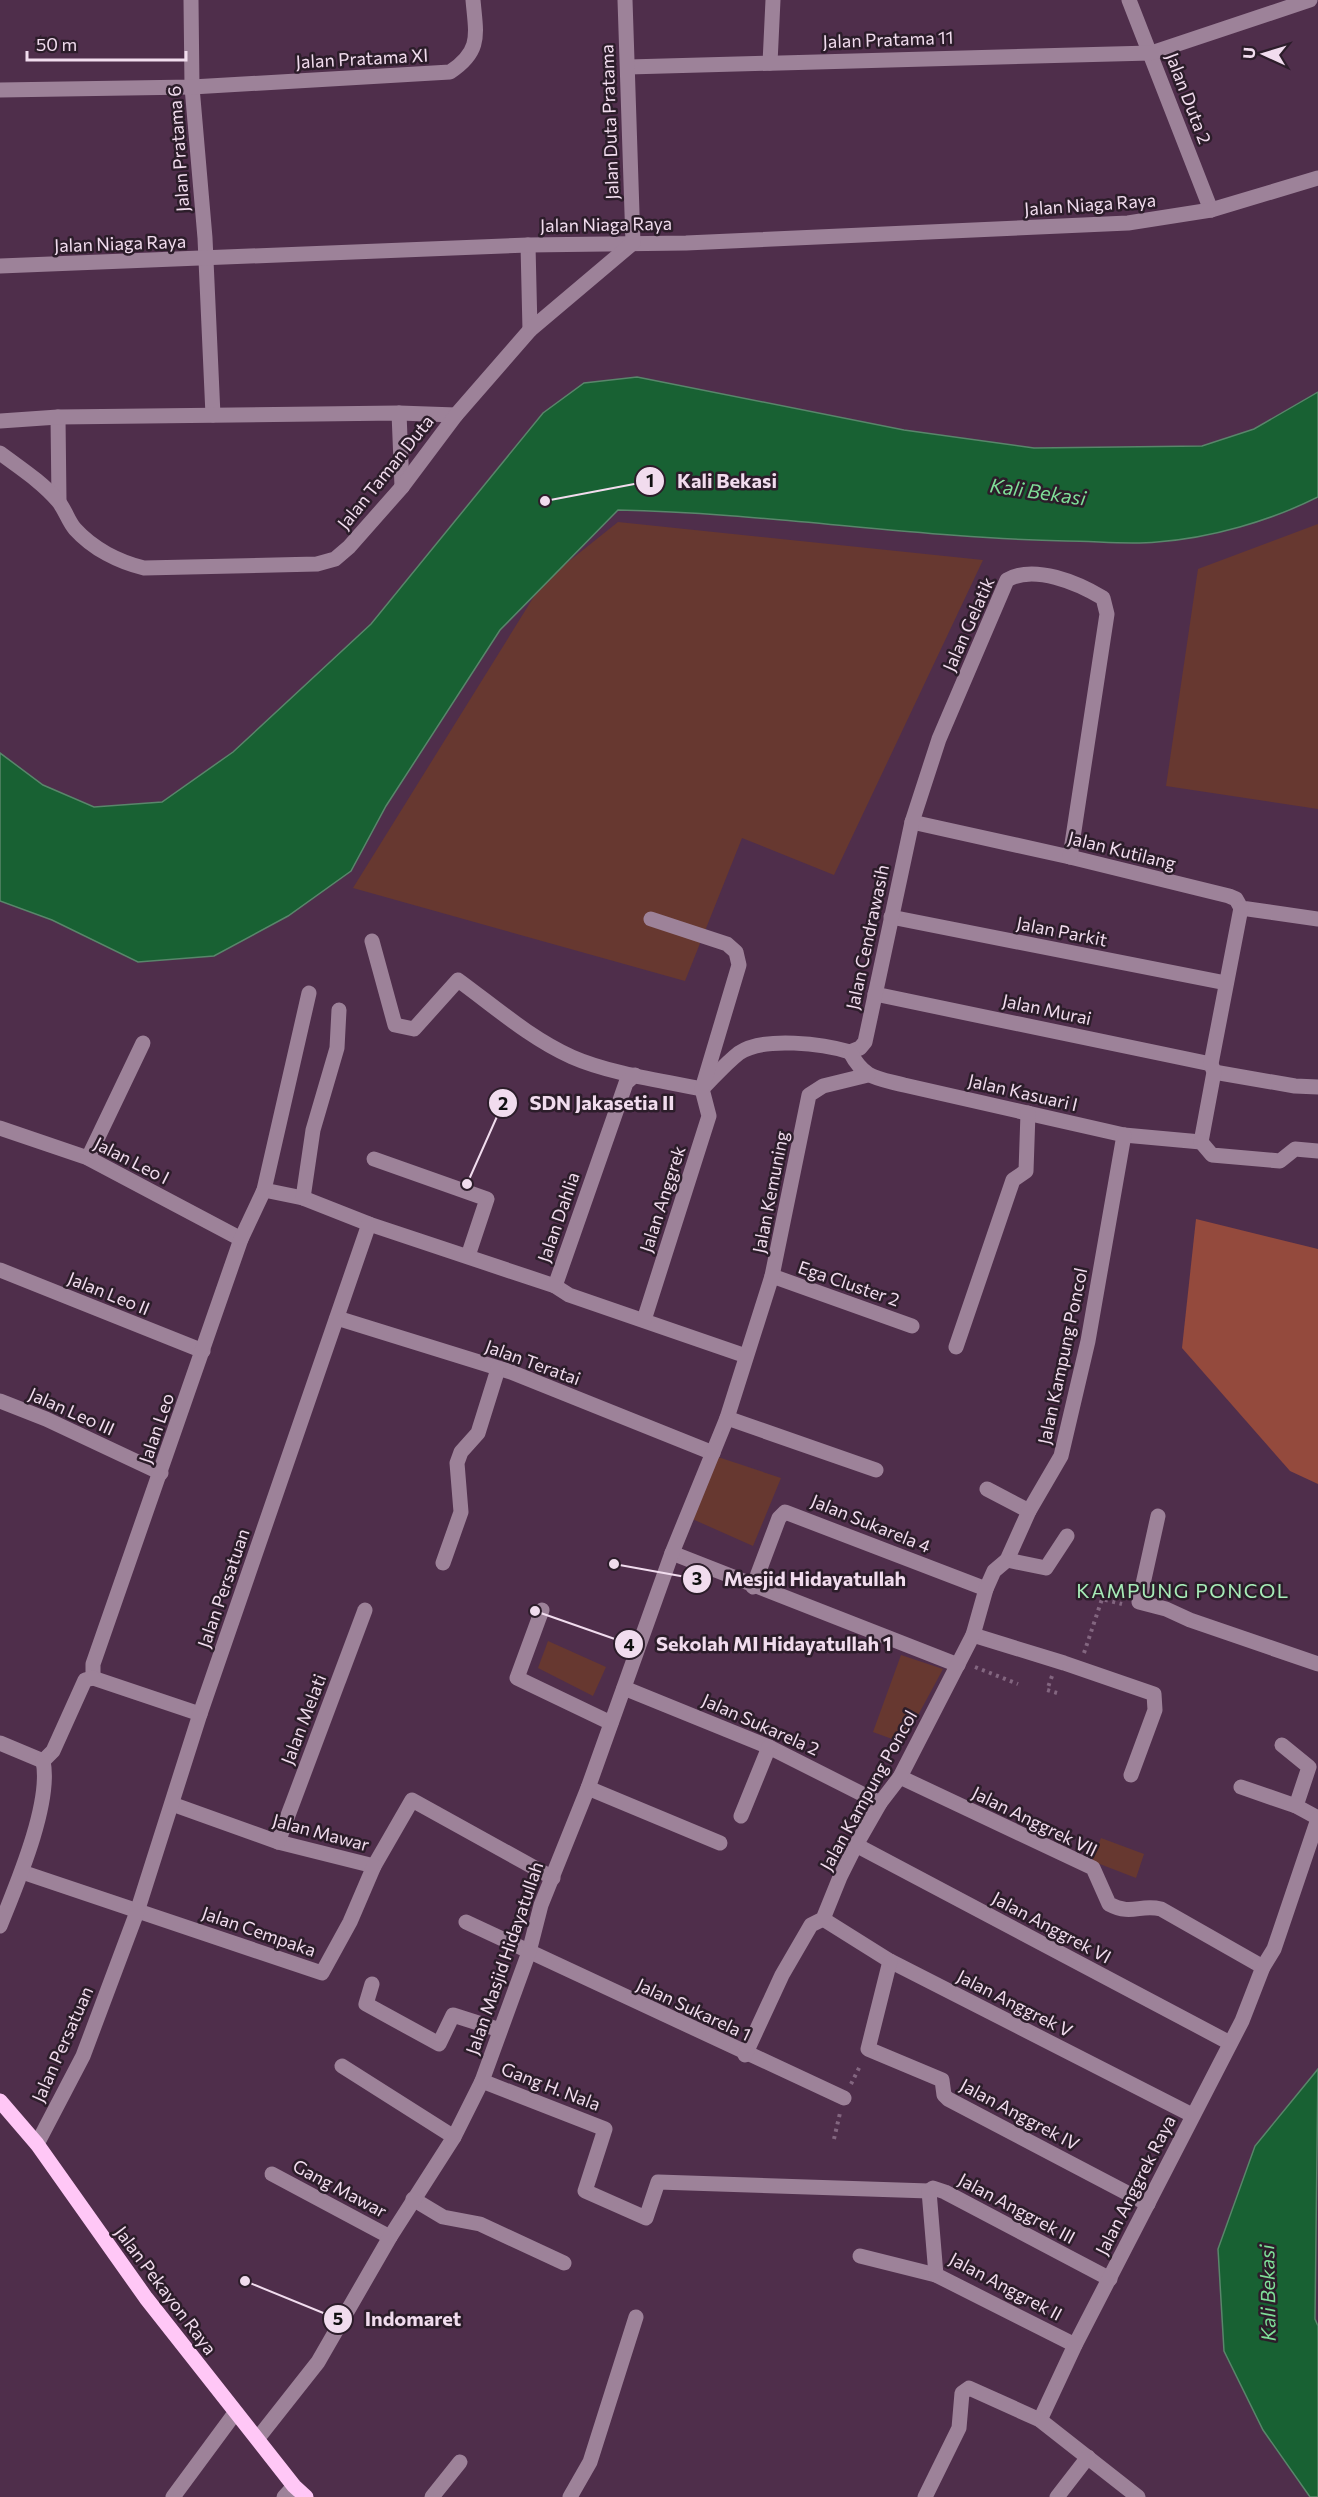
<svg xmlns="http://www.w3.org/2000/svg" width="1318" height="2497" font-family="Commissioner,sans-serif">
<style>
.green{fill:#673830}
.forest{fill:#944a3d}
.water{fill:#186133;stroke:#59866b;stroke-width:1.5}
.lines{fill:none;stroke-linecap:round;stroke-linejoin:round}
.path{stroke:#836680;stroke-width:4;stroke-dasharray:3 4.5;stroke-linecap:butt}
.minor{stroke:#9d8299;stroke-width:15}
.major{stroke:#ffc7f6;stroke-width:15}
.labels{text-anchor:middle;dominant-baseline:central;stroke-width:5;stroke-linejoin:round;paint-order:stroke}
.street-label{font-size:18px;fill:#f1dcee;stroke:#2c1d2a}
.water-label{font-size:20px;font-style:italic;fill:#7fde98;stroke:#2c1d2a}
.neighbourhood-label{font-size:20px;letter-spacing:1.5px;fill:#a7ecb8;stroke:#2c1d2a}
.leader{fill:none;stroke:#f1dcee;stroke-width:2}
.callout-dot{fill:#f1dcee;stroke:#2c1d2a;stroke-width:2}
.mark-label{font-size:18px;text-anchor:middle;font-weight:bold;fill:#111}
.callout-label{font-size:20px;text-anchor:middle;font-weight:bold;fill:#f1dcee;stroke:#2c1d2a;stroke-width:5;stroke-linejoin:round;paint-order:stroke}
</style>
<rect width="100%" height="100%" fill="#4f2e4b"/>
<!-- green -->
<g class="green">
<path d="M618 522 983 560 834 875 742 838 685 981 353 888 543 582Z"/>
<path d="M1318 524V809L1166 786 1198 569Z"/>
<path d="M715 1456 781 1478 753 1546 690 1518Z"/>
<path d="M548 1641 606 1667 593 1696 538 1668Z"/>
<path d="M901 1655 943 1669 903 1743 873 1732Z"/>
<path d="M1101 1838 1144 1854 1136 1878 1092 1861Z"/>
</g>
<!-- forest -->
<path class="forest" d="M1196 1219 1318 1249V1484L1290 1471 1182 1348Z"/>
<!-- water -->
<g class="water">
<path d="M637 377 904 430 1034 448 1202 446 1254 429 1318 392V497C1270 521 1211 538 1157 542 1127 545 1096 541 1066 541 916 538 768 513 618 510L500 630 386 806 351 871 288 916 214 956 138 962 52 920 0 901V753L43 785 94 807 162 802 233 752 371 624 543 413 584 383Z"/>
<path d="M1318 2069 1315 2319 1318 2326V2497H1310L1263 2430 1224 2351 1218 2249 1255 2146Z"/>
</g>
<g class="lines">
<!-- path -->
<g class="path">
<path d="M1084 1653 1102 1599 1122 1604"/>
<path d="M975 1667 1018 1684"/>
<path d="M1052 1676 1047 1690 1057 1693"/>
<path d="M851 2084 861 2064"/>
<path d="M834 2139 840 2113"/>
</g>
<!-- minor -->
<g class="minor">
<path d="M191 0 192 87 205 238 213 415"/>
<path d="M1129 0 1211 210"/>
<path d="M770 63 773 0"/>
<path d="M628 67 1151 53 1310 0"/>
<path d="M0 90 192 87 450 72C482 51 476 34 473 0"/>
<path d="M528 245 530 330"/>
<path d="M0 266 528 245 686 243 1128 223 1211 210 1318 178"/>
<path d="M399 413 402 487"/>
<path d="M58 417 59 501"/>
<path d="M0 421 58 417 399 413 456 415"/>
<path d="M0 453C20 468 42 482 58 501 65 509 68 521 75 529 93 549 119 562 144 568L317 564 335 559 349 547 402 487 456 415 530 330 633 243 625 0"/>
<path d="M912 822 1070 857 1229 896 1236 899 1241 908 1318 919"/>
<path d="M891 917 1226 983"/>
<path d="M372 941 395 1025 414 1029 458 980C495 1007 530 1038 572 1057 608 1073 662 1081 702 1089 714 1077 726 1063 739 1053 764 1036 824 1044 850 1052"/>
<path d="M875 994 1211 1064"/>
<path d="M850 1052 860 1048 865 1042 912 822 939 739 1007 580C1034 564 1078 583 1103 598L1107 614 1070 857"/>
<path d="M850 1052C864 1079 877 1078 904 1085L1124 1135 1201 1142"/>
<path d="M1214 1072 1295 1086 1318 1087"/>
<path d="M635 1075 626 1083 555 1286 569 1295 746 1356"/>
<path d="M0 1128 88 1158 241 1239"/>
<path d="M1201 1142 1214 1072 1211 1064 1241 908"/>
<path d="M1201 1142 1212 1155 1280 1161 1295 1149 1318 1151"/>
<path d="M88 1158 143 1043"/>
<path d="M374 1159 487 1199 468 1256"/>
<path d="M264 1190 303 1198 369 1224"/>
<path d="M303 1198 313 1130 337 1048 339 1010"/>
<path d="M0 1270 203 1351"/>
<path d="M772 1276 912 1326"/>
<path d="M337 1318 511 1372 713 1453"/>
<path d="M644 1320 709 1116 702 1089 739 965 736 952 727 944 651 919"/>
<path d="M956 1347 1013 1180 1026 1171 1028 1113"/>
<path d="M0 1401 46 1419 161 1473"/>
<path d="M727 1418 876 1470"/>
<path d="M987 1489 1029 1511"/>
<path d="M1158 1516 1139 1602 1166 1609 1190 1620 1318 1664"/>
<path d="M672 1553 958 1665"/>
<path d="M1007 1560 1046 1568 1067 1536"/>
<path d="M443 1563 461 1512 457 1463 461 1452 478 1433 498 1369"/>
<path d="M753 1587 779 1518 785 1512 986 1589"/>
<path d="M542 1610 517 1678 611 1723"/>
<path d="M973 1635 1064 1663 1154 1694 1155 1710 1131 1775"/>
<path d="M93 1678V1664L241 1239 264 1190 309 993"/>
<path d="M93 1678 200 1714"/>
<path d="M624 1688 769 1747 880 1803"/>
<path d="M0 1743 43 1761"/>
<path d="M1282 1745 1309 1767 1296 1806"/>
<path d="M900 1777 1093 1868 1109 1904C1132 1916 1139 1904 1161 1909L1263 1967"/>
<path d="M1241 1787 1296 1806 1318 1818"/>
<path d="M588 1788 720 1843"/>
<path d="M172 1804 278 1842 374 1866 412 1800 553 1878"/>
<path d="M741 1816 769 1747"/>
<path d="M278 1842 365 1610"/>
<path d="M856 1845 1230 2043"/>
<path d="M22 1872 322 1973 350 1922 374 1866"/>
<path d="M823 1919 890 1961 1192 2115"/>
<path d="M466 1922 844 2098"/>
<path d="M0 1926C16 1886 52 1803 43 1761L53 1751 85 1680 93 1678"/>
<path d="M890 1961 868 2049 942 2080 944 2095 948 2099 1148 2204"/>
<path d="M372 1984 366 2004 439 2044 453 2015 500 2030"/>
<path d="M745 2055 782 1975 811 1925 823 1919 840 1877 856 1845 880 1803 900 1777 973 1635 986 1589 994 1571 1007 1560 1029 1511 1061 1456 1088 1341 1124 1135"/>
<path d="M342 2066 454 2137"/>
<path d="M482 2081 605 2129 585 2191 646 2218 658 2182 929 2191"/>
<path d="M37 2144 83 2056 137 1912 200 1714 369 1224 555 1286"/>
<path d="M272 2174 390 2237"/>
<path d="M413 2199 443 2217 480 2224 564 2263"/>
<path d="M860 2256 936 2275"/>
<path d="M1075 2345 936 2275 929 2191 933 2188 945 2192 1110 2279"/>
<path d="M1040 2420 1075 2345 1242 2021 1263 1967 1274 1949 1318 1819"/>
<path d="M258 2438 318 2362 390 2237 454 2137 482 2081 529 1952 541 1905 588 1788 672 1553 727 1418 772 1276 809 1095 823 1086 868 1075"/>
<path d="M173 2497 235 2413"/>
<path d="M284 2497 294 2486"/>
<path d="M432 2497 460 2462"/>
<path d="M570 2497 590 2462 636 2317"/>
<path d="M925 2497 959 2428 962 2393 969 2388 1040 2420 1138 2497"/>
<path d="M1057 2497 1088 2457"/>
</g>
<!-- major -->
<path class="major" d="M0 2101 37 2144 146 2298 294 2486 306 2497"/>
</g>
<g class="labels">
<!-- street labels -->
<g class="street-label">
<text transform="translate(888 39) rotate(-2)">Jalan Pratama 11</text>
<text transform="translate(362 58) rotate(-3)">Jalan Pratama XI</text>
<text transform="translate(1189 98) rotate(69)">Jalan Duta 2</text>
<text transform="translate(609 122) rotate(-92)">Jalan Duta Pratama</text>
<text transform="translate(178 149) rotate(-94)">Jalan Pratama 6</text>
<text transform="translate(1090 204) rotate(-4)">Jalan Niaga Raya</text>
<text transform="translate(606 224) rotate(-1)">Jalan Niaga Raya</text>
<text transform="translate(120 243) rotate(-2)">Jalan Niaga Raya</text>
<text transform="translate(385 472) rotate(-51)">Jalan Taman Duta</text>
<text transform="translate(968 624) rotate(-66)">Jalan Gelatik</text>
<text transform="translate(1122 850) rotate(14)">Jalan Kutilang</text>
<text transform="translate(1062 931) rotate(11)">Jalan Parkit</text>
<text transform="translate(867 937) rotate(-78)">Jalan Cendrawasih</text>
<text transform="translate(1047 1009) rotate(12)">Jalan Murai</text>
<text transform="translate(1023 1092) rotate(13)">Jalan Kasuari I</text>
<text transform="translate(132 1160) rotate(27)">Jalan Leo I</text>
<text transform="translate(770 1192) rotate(-79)">Jalan Kemuning</text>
<text transform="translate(662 1199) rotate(-72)">Jalan Anggrek</text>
<text transform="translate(558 1217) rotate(-71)">Jalan Dahlia</text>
<text transform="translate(849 1283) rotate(19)">Ega Cluster 2</text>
<text transform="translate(109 1293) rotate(22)">Jalan Leo II</text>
<text transform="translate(1062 1356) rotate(-78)">Jalan Kampung Poncol</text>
<text transform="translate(533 1362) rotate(20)">Jalan Teratai</text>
<text transform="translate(72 1411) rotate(24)">Jalan Leo III</text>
<text transform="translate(156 1428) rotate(-71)">Jalan Leo</text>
<text transform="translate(871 1523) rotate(22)">Jalan Sukarela 4</text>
<text transform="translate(223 1588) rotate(-71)">Jalan Persatuan</text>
<text transform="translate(303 1719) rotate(-69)">Jalan Melati</text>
<text transform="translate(761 1724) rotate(24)">Jalan Sukarela 2</text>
<text transform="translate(868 1790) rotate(-61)">Jalan Kampung Poncol</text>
<text transform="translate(1035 1821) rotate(26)">Jalan Anggrek VII</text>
<text transform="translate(321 1832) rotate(15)">Jalan Mawar</text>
<text transform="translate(1052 1927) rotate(28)">Jalan Anggrek VI</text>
<text transform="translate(259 1931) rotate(19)">Jalan Cempaka</text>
<text transform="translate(504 1958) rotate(-71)">Jalan Masjid Hidayatullah</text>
<text transform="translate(1015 2003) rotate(27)">Jalan Anggrek V</text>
<text transform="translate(694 2009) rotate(25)">Jalan Sukarela 1</text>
<text transform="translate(62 2044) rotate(-66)">Jalan Persatuan</text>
<text transform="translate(551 2086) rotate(21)">Gang H. Nala</text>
<text transform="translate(1020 2114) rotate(28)">Jalan Anggrek IV</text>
<text transform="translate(1135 2185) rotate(-63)">Jalan Anggrek Raya</text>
<text transform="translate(340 2188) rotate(28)">Gang Mawar</text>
<text transform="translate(1017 2208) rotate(28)">Jalan Anggrek III</text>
<text transform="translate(1006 2286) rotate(28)">Jalan Anggrek II</text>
<text transform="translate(166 2290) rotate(53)">Jalan Pekayon Raya</text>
</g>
<!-- water labels -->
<g class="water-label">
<text transform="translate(1038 491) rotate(8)">Kali Bekasi</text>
<text transform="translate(1267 2293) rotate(-91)">Kali Bekasi</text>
</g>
<!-- neighbourhood labels -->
<g class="neighbourhood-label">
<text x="1183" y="1590">KAMPUNG PONCOL</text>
</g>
</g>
<!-- callouts -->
<path class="leader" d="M545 501L650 481M467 1184L503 1103M614 1564L697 1579M535 1611L629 1644M245 2281L338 2319"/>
<g class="callout-dot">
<circle cx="545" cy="501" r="6"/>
<circle cx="467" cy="1184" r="6"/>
<circle cx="614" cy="1564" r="6"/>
<circle cx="535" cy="1611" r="6"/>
<circle cx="245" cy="2281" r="6"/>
<circle cx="650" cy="481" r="15"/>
<circle cx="503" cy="1103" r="15"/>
<circle cx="697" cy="1579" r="15"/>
<circle cx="629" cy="1644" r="15"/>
<circle cx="338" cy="2319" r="15"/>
</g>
<g class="mark-label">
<text x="650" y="487">1</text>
<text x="503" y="1110">2</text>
<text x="697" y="1585">3</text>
<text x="629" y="1651">4</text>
<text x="338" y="2325">5</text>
</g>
<g class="callout-label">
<text x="727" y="488">Kali Bekasi</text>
<text x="602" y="1110">SDN Jakasetia II</text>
<text x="815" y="1586">Mesjid Hidayatullah</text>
<text x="774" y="1651">Sekolah MI Hidayatullah 1</text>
<text x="413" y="2326">Indomaret</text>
</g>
<!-- north arrow -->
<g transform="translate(1264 54) rotate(274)" stroke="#2c1d2a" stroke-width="4.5" paint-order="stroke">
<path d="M0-4.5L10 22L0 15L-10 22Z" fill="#f1dcee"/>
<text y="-9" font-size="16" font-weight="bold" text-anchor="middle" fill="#f1dcee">U</text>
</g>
<!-- scale -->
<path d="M27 51v9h159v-9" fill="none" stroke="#f1dcee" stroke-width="3"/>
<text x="36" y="51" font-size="18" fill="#f1dcee" stroke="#2c1d2a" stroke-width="4.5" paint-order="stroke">50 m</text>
</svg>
